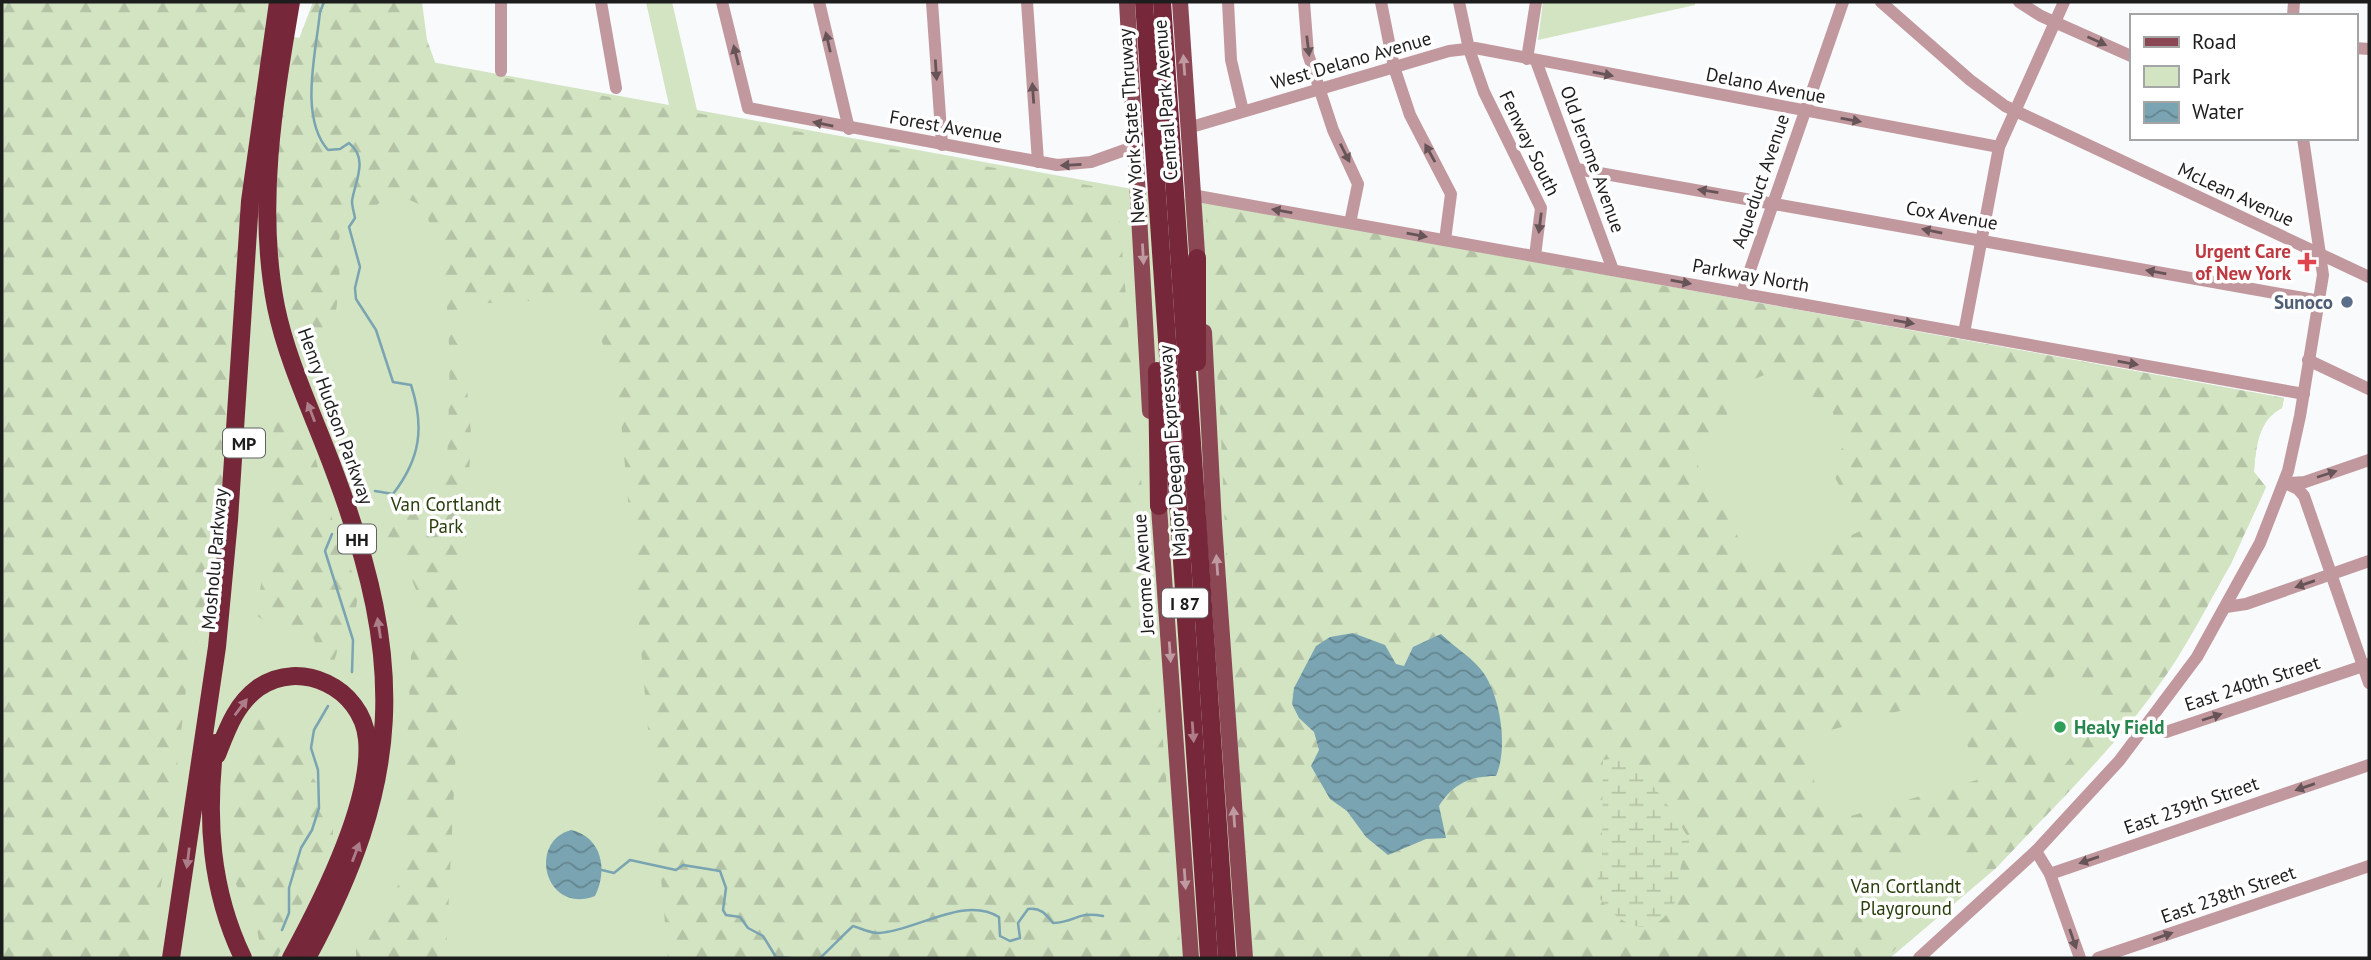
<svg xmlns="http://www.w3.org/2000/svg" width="2371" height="960" font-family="'PT Sans',sans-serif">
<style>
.green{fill:#d2e4c2}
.forest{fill:url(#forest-firs);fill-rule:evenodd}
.wetland{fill:url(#wetland-marsh)}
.water{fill:url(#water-waves)}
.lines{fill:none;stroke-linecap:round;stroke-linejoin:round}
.stream{stroke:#7aa4b1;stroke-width:2.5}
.minor{stroke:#c1989e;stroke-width:12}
.major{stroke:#8b4754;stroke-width:16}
.highway{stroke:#76283a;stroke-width:18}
.oneway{fill:#675458}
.oneway2{fill:#bf9aa1}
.oneway3{fill:#ad7e89}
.health-dot{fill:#e0444e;stroke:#fff;stroke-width:2.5}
.service-dot{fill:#5c6f8a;stroke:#fff;stroke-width:2.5}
.leisure-dot{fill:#2e9e5b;stroke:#fff;stroke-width:2.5}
.labels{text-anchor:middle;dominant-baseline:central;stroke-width:7;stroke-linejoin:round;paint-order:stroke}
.shield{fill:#fff;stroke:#616162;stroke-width:2}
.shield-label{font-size:18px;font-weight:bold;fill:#1d1d1e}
.street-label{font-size:19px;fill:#1d1d1e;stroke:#fff}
.health-label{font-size:19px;font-weight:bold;fill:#be3a42;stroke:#fff;text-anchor:end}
.service-label{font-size:19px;font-weight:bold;fill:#4e5e75;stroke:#fff;text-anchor:end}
.park-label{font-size:19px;fill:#293f0d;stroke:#fff}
.leisure-label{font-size:19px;font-weight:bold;fill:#27864d;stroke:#fff;text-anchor:start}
</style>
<defs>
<pattern id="forest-firs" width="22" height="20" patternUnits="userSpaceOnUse" patternTransform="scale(1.75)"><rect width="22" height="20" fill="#d2e4c2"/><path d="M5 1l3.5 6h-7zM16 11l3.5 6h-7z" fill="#b4c3a6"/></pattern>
<pattern id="wetland-marsh" width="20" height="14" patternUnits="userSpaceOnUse" patternTransform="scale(1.75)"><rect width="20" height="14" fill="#d2e4c2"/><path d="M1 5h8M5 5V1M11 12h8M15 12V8" fill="none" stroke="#b4c3a6"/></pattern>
<pattern id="water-waves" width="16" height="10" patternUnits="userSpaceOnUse" patternTransform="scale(1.75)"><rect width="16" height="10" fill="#7aa4b1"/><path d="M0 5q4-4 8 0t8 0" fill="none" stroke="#63858f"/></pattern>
</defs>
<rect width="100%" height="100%" fill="#f8fafc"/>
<!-- green -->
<g class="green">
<path d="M2 2H101L669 105 646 2H672L697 110 2284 398 2282 408C2258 420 2256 447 2254 472L2266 487 2231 564 2177 658 2112 744 1995 869 1890 958H2Z"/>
<path d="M1543 2H1695V5L1538 40Z"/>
</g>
<!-- forest -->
<g class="forest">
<path d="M2 2H270L254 109 237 263 215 594 190 654 167 854 147 958H2Z"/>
<path d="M313 2H422L427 40 436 65 1114 190 1118 201 1181 958H668L618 386 586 298 469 304 462 333 471 434 446 958H356V939L401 882 411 656 427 617 412 580 378 534 386 514 416 504 447 480C448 388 459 292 423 206L394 193 369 210 368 202 344 214 338 245 340 283 335 318 323 336 302 328 286 301 273 218 276 144 286 73Z"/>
<path d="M1205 203 2284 398 2282 408C2258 420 2256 447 2254 472L2266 487C2240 545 2212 602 2178 657 2128 736 2058 802 1995 869L1972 870 1940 831 1863 894 1900 940C1894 960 1877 958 1856 958L1853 951 1837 947 1832 958H1254L1230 644 1220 412ZM1767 374 1794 393 1829 400 1843 447 1829 467 1864 529 1800 561H1748L1728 513 1703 487 1694 448 1732 434 1722 392ZM1353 633 1385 645 1396 664 1404 666 1441 634C1450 643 1461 650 1470 658 1504 691 1498 733 1496 776 1470 776 1453 785 1439 806L1446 838 1426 839 1388 855 1366 837 1347 811 1330 799 1313 759 1319 750 1314 732ZM2060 670 2116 703 2062 768 2024 741 2021 712ZM1954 696 1977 780 1826 823 1802 738ZM1603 760 1671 814 1689 838 1679 872 1675 903 1595 892 1602 857Z"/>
<path d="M278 413 304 417 342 554 355 577 358 596 356 608 338 630 339 645 334 662 320 654 313 637 279 632 256 615 271 523 270 444Z"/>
<path d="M267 711 292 731 306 769 333 804V836L277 958H260C259 950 260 939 257 931 244 895 216 866 242 829L229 809V790L248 754 244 736 249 720Z"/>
</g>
<!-- wetland -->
<path class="wetland" d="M1625 757C1649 779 1687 823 1693 855L1682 861C1678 874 1681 892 1674 904 1649 947 1616 922 1595 892L1602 857 1603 760Z"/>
<!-- water -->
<g class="water">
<path d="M1353 633 1385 645 1396 664 1404 666 1413 647 1441 634C1455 648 1474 658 1485 675 1501 701 1508 748 1496 776 1470 776 1453 784 1439 806L1446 838 1426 839 1388 855 1366 837 1347 811 1330 799 1311 766 1319 750 1314 732 1299 718 1292 704 1294 688 1316 646 1330 637Z"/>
<path d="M571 830C602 837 608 870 595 896 545 915 527 842 571 830Z"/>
</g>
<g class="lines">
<!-- stream -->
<g class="stream">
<path d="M324 2 320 12C316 53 299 117 328 150L340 149 349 143C369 159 355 181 352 201 352 206 354 213 355 218L349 227 360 267 355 288 356 299 376 330 393 382 411 385C425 428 420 459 393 494L375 491"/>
<path d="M332 534 325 551 353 640 352 672"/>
<path d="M602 870 614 873 630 860 676 870 683 865 720 871 726 888 723 910 726 915 740 917 748 928 763 936 776 957 791 958"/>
<path d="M282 930 289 913V888L301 848 312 830 319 808 318 770 311 748 314 730 328 706"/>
<path d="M820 958C831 948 841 937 853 926 860 928 872 934 879 933 916 931 964 895 999 917L1000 936 1010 941 1020 938 1018 923 1028 909C1040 907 1046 914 1053 923 1077 922 1076 911 1103 916"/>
</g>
<!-- minor -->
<g class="minor">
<path d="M501 2V71"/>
<path d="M601 2 616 88"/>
<path d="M722 2 748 108 1057 165 1091 162 1136 146"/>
<path d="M819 2 849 129"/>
<path d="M932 2 942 145"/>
<path d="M1027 2 1038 162"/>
<path d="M1228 2 1231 60 1243 111"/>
<path d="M1304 2 1308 54 1333 130 1358 184 1350 223"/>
<path d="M1381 2 1394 67 1410 115 1451 194 1445 240"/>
<path d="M1459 2 1469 49 1484 92 1541 208 1535 256"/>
<path d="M1881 2 1970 80 2005 106 2369 277"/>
<path d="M2019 2 2041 16 2131 56"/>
<path d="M2293 16 2294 2"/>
<path d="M2355 48 2369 49"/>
<path d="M1527 59 1536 2"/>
<path d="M1536 61 1613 270"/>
<path d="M1188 128 1449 51 1475 48 1999 147"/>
<path d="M1577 169 2320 301"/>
<path d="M1192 195 2304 394"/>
<path d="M1742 293 1843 2"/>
<path d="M1964 333 1999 147 2064 2"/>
<path d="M2308 360 2369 389"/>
<path d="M2285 483 2298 489 2304 496 2369 683"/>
<path d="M2289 483 2305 482 2369 460"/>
<path d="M2226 607 2246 604 2369 561"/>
<path d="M2148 724 2166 732 2369 664"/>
<path d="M2036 851 2050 874 2080 958"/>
<path d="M2050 874 2369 765"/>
<path d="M1919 958 2036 851 2119 761 2197 657 2260 543 2288 471 2300 416 2323 275 2303 138"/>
<path d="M2098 958 2369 866"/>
</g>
<!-- major -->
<g class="major">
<path d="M1127 2 1150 411"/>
<path d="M1180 2 1198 268"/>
<path d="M1204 332 1214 524 1245 958"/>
<path d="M1158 493 1191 958"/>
</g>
<!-- highway -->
<g class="highway">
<path d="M291 2C274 102 256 205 276 307 288 365 316 420 336 476 406 664 403 781 307 958"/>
<path d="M1144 2 1209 958"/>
<path d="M1162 2 1227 958"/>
<path d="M1197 258V362"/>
<path d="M1157 371 1159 506"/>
<path d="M215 743C206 818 210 889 243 958"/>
<path d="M217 755C227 730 235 705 258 688 300 658 362 688 367 739 373 802 321 903 291 958"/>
<path d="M171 958 217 647 229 520 250 201 278 2"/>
</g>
</g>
<!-- one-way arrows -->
<defs><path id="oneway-solid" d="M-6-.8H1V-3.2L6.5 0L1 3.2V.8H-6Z" transform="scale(1.75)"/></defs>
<g class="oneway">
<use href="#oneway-solid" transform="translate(2097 41) rotate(24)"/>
<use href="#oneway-solid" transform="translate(828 42) rotate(-103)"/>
<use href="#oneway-solid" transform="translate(1308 46) rotate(83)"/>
<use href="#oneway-solid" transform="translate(736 55) rotate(-104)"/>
<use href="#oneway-solid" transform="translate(936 70) rotate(86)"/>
<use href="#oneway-solid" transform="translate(1603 74) rotate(11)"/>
<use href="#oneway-solid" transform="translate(1033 93) rotate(-94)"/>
<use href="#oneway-solid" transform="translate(1851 120) rotate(10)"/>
<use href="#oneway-solid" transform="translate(823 124) rotate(-168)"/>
<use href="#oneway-solid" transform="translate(1345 153) rotate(63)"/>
<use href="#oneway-solid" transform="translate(1430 153) rotate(-119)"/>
<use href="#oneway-solid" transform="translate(1071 165) rotate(177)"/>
<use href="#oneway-solid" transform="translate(1708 191) rotate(-171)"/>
<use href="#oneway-solid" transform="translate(1282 211) rotate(-170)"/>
<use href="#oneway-solid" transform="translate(1540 223) rotate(97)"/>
<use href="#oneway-solid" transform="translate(1932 231) rotate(-169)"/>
<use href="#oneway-solid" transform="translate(1417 235) rotate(10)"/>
<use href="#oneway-solid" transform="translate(2156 272) rotate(-170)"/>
<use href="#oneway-solid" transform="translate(1681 282) rotate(10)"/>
<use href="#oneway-solid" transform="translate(1904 322) rotate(10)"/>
<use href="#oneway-solid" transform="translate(2128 363) rotate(10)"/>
<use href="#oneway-solid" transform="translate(2327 474) rotate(-18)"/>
<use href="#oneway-solid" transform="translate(2305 584) rotate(161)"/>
<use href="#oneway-solid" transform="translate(2212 717) rotate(-18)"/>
<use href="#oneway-solid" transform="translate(2305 787) rotate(161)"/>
<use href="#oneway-solid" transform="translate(2089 860) rotate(161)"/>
<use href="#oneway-solid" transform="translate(2163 936) rotate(-19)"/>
<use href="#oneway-solid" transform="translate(2073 939) rotate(71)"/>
</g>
<g class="oneway2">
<use href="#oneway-solid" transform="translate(1184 65) rotate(-94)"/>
<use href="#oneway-solid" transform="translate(1143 254) rotate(87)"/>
<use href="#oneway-solid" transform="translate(1217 565) rotate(-94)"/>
<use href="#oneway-solid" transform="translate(1170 652) rotate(86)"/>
<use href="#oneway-solid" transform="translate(1234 817) rotate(-94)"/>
<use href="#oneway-solid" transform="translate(1185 879) rotate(86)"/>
</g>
<g class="oneway3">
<use href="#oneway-solid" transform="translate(311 412) rotate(-111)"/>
<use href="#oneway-solid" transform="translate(379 628) rotate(-99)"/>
<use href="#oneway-solid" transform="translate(241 707) rotate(-53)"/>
<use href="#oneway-solid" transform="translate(1193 732) rotate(86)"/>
<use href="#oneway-solid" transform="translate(356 852) rotate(-69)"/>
<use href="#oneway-solid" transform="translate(188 858) rotate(97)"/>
</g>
<!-- markers -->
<path class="health-dot" d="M2303.5 251.5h7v7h7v7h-7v7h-7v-7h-7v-7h7z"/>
<circle class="service-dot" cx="2347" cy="302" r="7"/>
<circle class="leisure-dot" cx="2060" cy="727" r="7"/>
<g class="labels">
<!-- shield labels -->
<g class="shield">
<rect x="223" y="428.5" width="42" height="29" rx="5"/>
<rect x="338" y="524.5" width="38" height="29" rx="5"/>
<rect x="1162" y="588.5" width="46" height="29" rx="5"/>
</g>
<g class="shield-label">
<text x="244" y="443">MP</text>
<text x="357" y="539">HH</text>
<text x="1185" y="603">I 87</text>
</g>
<!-- street labels -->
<g class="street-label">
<text transform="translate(1351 60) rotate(-16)">West Delano Avenue</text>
<text transform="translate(1766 85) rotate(11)">Delano Avenue</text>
<text transform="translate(1165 100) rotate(-94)">Central Park Avenue</text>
<text transform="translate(946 126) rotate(10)">Forest Avenue</text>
<text transform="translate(1131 126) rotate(-94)">New York State Thruway</text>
<text transform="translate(1530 143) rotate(64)">Fenway South</text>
<text transform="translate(1593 159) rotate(70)">Old Jerome Avenue</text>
<text transform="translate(1760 181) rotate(-71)">Aqueduct Avenue</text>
<text transform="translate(2236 194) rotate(25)">McLean Avenue</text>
<text transform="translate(1952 215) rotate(10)">Cox Avenue</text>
<text transform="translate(1751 275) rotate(10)">Parkway North</text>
<text transform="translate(336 416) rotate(70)">Henry Hudson Parkway</text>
<text transform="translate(1172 451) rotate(-94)">Major Deegan Expressway</text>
<text transform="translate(214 559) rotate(-85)">Mosholu Parkway</text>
<text transform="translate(1143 574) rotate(-94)">Jerome Avenue</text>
<text transform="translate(2252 683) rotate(-18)">East 240th Street</text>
<text transform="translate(2191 805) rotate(-19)">East 239th Street</text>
<text transform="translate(2228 894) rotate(-19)">East 238th Street</text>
</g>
<!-- health labels -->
<g class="health-label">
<text x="2291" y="251">Urgent Care<tspan x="2291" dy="22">of New York</tspan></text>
</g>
<!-- service labels -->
<g class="service-label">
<text x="2333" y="302">Sunoco</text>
</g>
<!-- park labels -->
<g class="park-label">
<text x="446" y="504">Van Cortlandt<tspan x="446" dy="22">Park</tspan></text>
<text x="1906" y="886">Van Cortlandt<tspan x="1906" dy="22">Playground</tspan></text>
</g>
<!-- leisure labels -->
<g class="leisure-label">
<text x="2074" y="727">Healy Field</text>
</g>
</g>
<!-- border -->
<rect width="2371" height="960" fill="none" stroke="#1d1d1e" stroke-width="7"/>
<!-- legend -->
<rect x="2130" y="14" width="228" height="126" fill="#ffffff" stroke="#a5a5a5" stroke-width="2"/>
<rect x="2144" y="37" width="35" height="10" fill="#8b4754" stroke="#a5a5a5" stroke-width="2"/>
<text x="2192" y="49" font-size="21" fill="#1d1d1e">Road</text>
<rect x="2144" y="66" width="35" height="21" fill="#d2e4c2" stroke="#a5a5a5" stroke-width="2"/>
<text x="2192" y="84" font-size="21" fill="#1d1d1e">Park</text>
<rect x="2144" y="102" width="35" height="21" fill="url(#water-waves)" stroke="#a5a5a5" stroke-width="2"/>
<text x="2192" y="119" font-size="21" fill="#1d1d1e">Water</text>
</svg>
